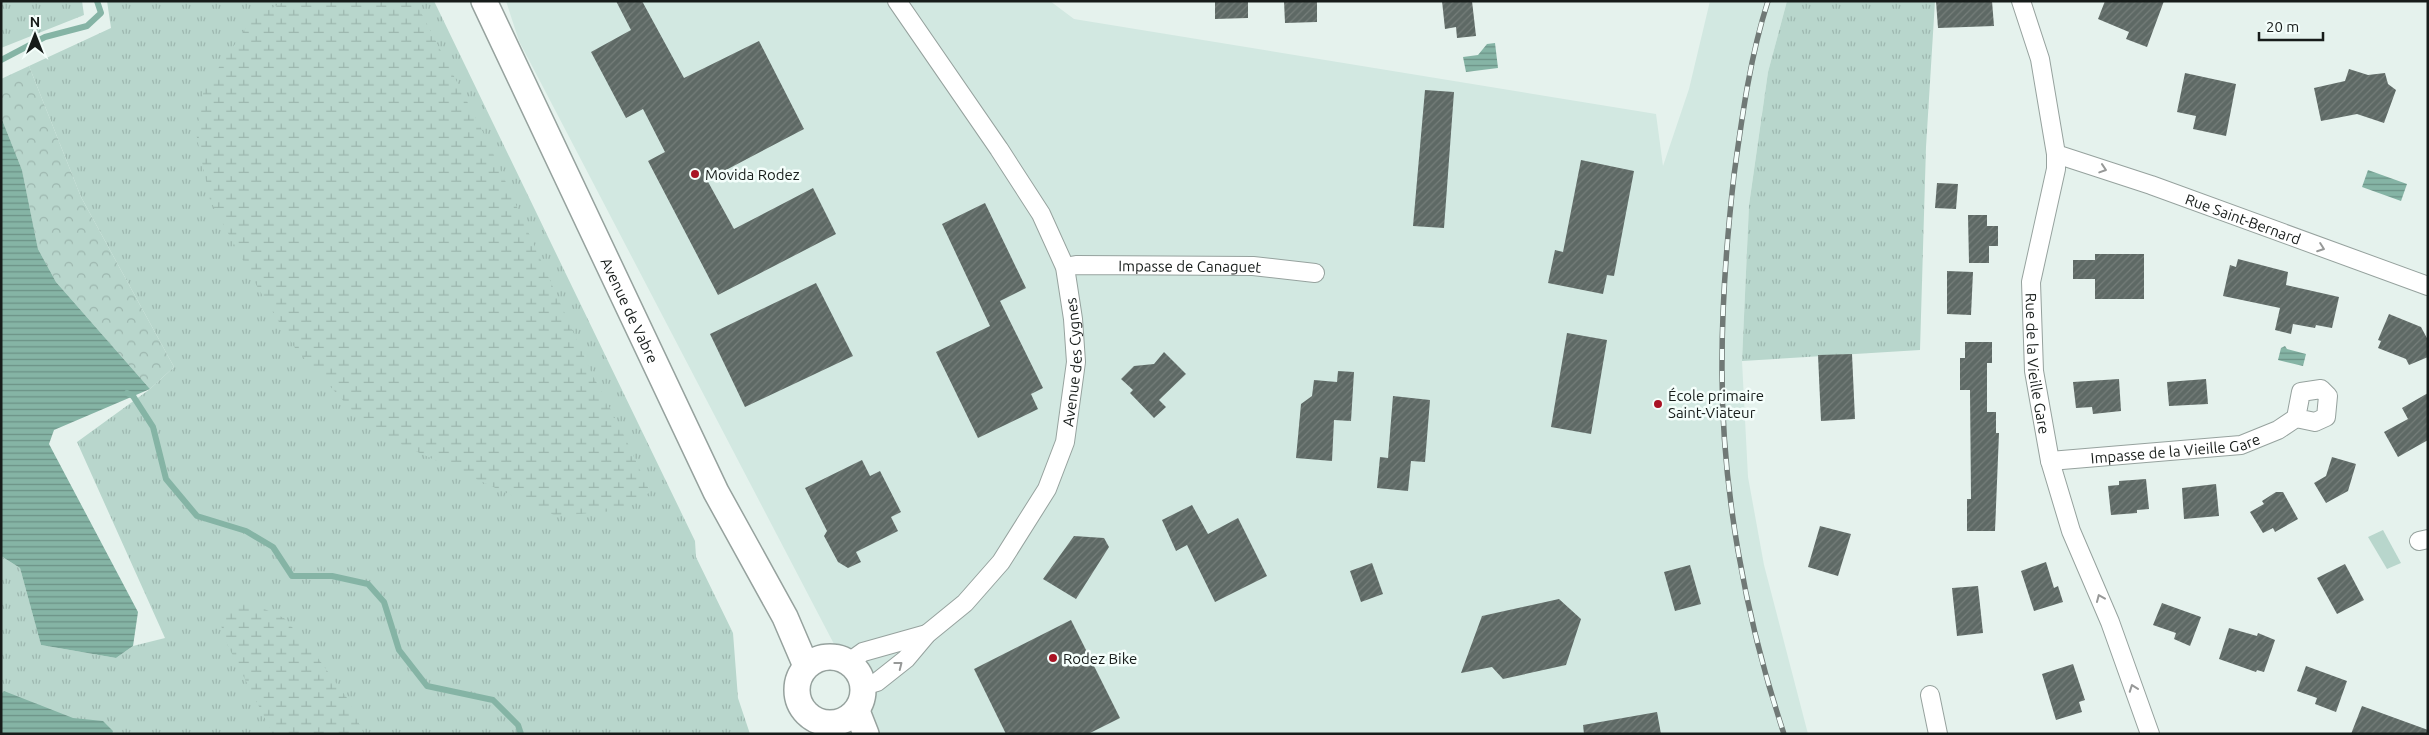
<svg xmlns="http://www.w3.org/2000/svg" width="2429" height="735" font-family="Ubuntu,sans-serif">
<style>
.built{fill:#d2e8e1}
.grass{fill:url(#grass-tufts)}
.forest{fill:url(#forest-crowns)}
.wetland{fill:url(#wetland-marsh)}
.park{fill:#b8d6cc}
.water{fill:url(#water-rules)}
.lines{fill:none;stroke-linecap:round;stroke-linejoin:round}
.stream{stroke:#85b4a5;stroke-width:6}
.building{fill:url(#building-hatch)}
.minor-casing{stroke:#96a29e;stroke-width:20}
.secondary-casing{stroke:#96a29e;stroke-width:28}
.minor{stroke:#fff;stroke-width:18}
.secondary{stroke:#fff;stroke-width:25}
.rail-casing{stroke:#707976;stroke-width:5.5}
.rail{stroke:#f4fefb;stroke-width:4;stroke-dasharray:11;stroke-linecap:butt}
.oneway{stroke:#979998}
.poi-dot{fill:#a91324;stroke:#f4fefb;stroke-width:2}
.labels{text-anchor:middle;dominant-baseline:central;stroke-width:5;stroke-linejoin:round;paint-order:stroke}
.poi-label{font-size:15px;fill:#171c1a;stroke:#f4fefb;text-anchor:start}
.street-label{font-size:15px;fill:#171c1a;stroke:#f4fefb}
</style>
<defs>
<pattern id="grass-tufts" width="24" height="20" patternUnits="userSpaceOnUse" patternTransform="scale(1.25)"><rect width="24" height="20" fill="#b8d6cc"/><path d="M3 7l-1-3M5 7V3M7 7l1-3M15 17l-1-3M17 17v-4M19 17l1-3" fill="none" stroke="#9db7af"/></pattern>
<pattern id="forest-crowns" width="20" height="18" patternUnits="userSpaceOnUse" patternTransform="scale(1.25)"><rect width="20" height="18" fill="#b8d6cc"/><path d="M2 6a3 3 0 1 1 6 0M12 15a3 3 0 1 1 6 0" fill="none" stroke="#9db7af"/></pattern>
<pattern id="wetland-marsh" width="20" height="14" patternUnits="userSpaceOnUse" patternTransform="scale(1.25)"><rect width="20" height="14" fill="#b8d6cc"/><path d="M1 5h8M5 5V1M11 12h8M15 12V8" fill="none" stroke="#9db7af"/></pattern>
<pattern id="water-rules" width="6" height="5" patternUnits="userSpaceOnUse" patternTransform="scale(1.25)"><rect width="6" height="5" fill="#85b4a5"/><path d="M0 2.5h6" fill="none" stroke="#6c9286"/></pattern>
<pattern id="building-hatch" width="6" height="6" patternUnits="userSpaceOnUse" patternTransform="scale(1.25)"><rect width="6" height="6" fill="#5e6965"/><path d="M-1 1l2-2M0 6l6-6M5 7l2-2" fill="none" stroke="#757e7a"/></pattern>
</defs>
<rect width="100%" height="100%" fill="#e5f2ed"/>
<!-- built -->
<path class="built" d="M506 1H1050L1074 19 1656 114 1663 166 1689 89 1710 1H1787L1768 72 1749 205 1742 361 1748 477 1764 565 1808 734H881L519 41Z"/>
<!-- grass -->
<g class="grass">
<path d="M1 1H82L84 15 1 48Z"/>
<path d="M107 1H434L695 541 696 557 733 633 738 698 750 734H1V556L20 568 41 645 116 658 133 646 165 638 77 442 150 389 174 367 81 197 29 66 111 28Z"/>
<path d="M1787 1H1935L1926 147 1920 350 1742 361 1749 205 1768 72Z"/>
</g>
<!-- forest -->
<path class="forest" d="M29 66 81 197 174 367 150 389 56 282 38 249 22 170 1 117V79Z"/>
<!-- wetland -->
<g class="wetland">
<path d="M285 1H415L486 138 592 374 623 433 650 492 625 510 556 516 370 430 295 348 258 288 210 200 196 133 204 89 253 18Z"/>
<path d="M245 600 284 618 312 650 347 698 364 734H273L227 644 218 616Z"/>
</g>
<!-- park -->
<path class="park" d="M2383 530 2401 563 2387 569 2368 537Z"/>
<!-- water -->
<g class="water">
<path d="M1495 43 1498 68 1466 72 1463 57 1478 55 1487 44Z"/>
<path d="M1 117 22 170 38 249 56 282 150 389 54 430 49 444 138 612 133 646 116 658 41 645 20 568 1 556Z"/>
<path d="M2368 170 2407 184 2401 201 2362 187Z"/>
<path d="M2285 346 2287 349 2306 354 2303 366 2278 360 2281 348Z"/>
<path d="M4 691 73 718 103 721 113 731 112 734H1V694Z"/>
</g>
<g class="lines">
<!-- stream -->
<g class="stream">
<path d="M1 60 45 37 87 26 101 13 97 1"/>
<path d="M127 393 133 396 153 427 166 479 197 516 246 531 273 547 292 576H332L368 584 384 602 399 650 427 686 493 700 518 725 521 734"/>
</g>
</g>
<!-- building -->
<g class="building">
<path d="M616 1H642L684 78 759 41 804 129 707 180 734 229 813 188 836 234 718 295 648 161 665 152 643 109 626 118 591 52 631 30Z"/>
<path d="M1215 1H1248V18L1215 19Z"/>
<path d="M1284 1H1317V22L1285 23Z"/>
<path d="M1442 1H1472L1476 36 1457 38 1456 27 1445 29Z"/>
<path d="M1936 1H1992L1994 26 1938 28Z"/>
<path d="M2105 1H2164L2147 47 2126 39 2129 32 2098 19Z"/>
<path d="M2349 69 2368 75 2385 73 2388 84 2396 90 2384 123 2357 114 2321 121 2314 88 2345 81Z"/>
<path d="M2185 73 2236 84 2226 136 2193 129 2196 116 2177 112Z"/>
<path d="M1425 90 1454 92 1444 228 1413 226Z"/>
<path d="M1581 160 1634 171 1614 276 1607 275 1603 294 1548 283 1555 250 1563 252Z"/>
<path d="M1937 183 1958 184 1956 209 1935 208Z"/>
<path d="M985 203 1026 288 1000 301 1043 388 1031 394 1038 409 978 438 936 352 990 326 942 224Z"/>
<path d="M1968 215H1987V226H1998V246H1989V263H1969Z"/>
<path d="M2095 254H2144V299H2095V279H2073V260H2095Z"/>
<path d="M2238 259 2288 272 2286 285 2339 297 2332 328 2316 325 2315 328 2293 324 2291 334 2275 330 2280 308 2223 296 2230 265 2236 267Z"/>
<path d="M1947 271 1973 272 1971 315 1947 314Z"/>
<path d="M816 283 853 356 745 407 710 334Z"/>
<path d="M2389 314 2421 327 2428 340V357L2409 365 2406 359 2378 348 2381 341 2378 340Z"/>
<path d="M1567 333 1607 340 1591 434 1551 427Z"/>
<path d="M1965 342H1992V363H1987V412H1996V433H1999L1995 531H1967V499H1971L1970 390H1960V358H1965Z"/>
<path d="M1164 352 1186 374 1159 400 1166 407 1154 418 1130 393 1133 390 1121 379 1134 366 1154 364Z"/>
<path d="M1852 354 1855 419 1821 421 1818 355Z"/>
<path d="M1338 371 1354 372 1351 421 1334 420 1332 461 1296 458 1301 404 1312 396 1314 380 1337 382Z"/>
<path d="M2119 379 2121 411 2093 414 2092 407 2076 408 2073 382Z"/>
<path d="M2206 379 2208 404 2169 406 2167 382Z"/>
<path d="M2428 393V440L2398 457 2384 432 2408 419 2402 408Z"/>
<path d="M1393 396 1430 400 1425 462 1411 461 1408 491 1377 488 1380 457 1388 458Z"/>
<path d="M2332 457 2356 464 2348 491 2326 503 2314 483 2326 476Z"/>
<path d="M862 460 870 476 880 471 901 512 891 517 898 531 856 552 861 562 848 568 838 562 824 536 827 531 805 488Z"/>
<path d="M2146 479 2149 509 2137 510V513L2111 515 2108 486 2119 485V481Z"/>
<path d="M2216 484 2219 516 2184 519 2182 488Z"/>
<path d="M2276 492H2283L2298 519 2275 532 2273 528 2263 533 2250 512 2264 504 2262 501Z"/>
<path d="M1192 505 1208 534 1238 518 1267 576 1215 602 1187 545 1176 551 1162 520Z"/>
<path d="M1820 526 1851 534 1838 576 1808 567Z"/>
<path d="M1074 536 1104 538 1109 547 1076 599 1043 579Z"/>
<path d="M2046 562 2054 588 2058 586 2063 602 2034 611 2021 571Z"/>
<path d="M1372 563 1383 594 1361 602 1350 571Z"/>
<path d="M2345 564 2364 600 2337 614 2317 578Z"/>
<path d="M1690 565 1701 604 1675 611 1664 572Z"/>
<path d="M1978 586 1983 633 1957 636 1952 588Z"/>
<path d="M1559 599 1581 619 1566 665 1503 679 1492 667 1461 673 1482 616Z"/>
<path d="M2162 603 2201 617 2190 646 2174 639 2176 633 2153 625Z"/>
<path d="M1071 620 1120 718 1088 734H1006L974 669Z"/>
<path d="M2229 628 2257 636 2258 633 2275 640 2264 672 2257 670 2256 672 2219 659Z"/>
<path d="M2073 664 2085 700 2079 702 2082 712 2056 720 2042 674Z"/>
<path d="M2306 666 2347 681 2336 712 2315 704 2317 698 2297 691Z"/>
<path d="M2362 706 2428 730V734H2351Z"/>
<path d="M1657 712 1661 734H1584L1583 725Z"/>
</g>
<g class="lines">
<!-- minor casing -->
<g class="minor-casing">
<g id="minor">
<path id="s1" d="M2021 1 2040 59 2056 154V169L2031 282 2034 371 2050 461 2071 531 2110 622 2150 734"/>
<path id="s2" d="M2056 154 2151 185 2428 286"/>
<path id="s3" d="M1065 267 1076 265 1253 266 1315 273"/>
<path id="s4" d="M2050 461 2241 445 2278 430 2296 418 2315 422 2326 417 2328 396 2321 389 2301 392 2296 418"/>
<path d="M2419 541 2428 539"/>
<path d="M849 662 863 652 927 634"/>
<path id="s5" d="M864 686 877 682 906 659 927 634 965 603 1001 562 1047 489 1065 442 1076 362 1073 319 1065 267 1041 214 999 149 897 1"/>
<path d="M1930 695 1938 734"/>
</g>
</g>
<!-- secondary casing -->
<g class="secondary-casing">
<g id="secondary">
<path id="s6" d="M484 1 716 492 785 617 806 666"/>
<circle cx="830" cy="690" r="33"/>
<path d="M857 711 866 734"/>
</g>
</g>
<!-- minor -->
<use href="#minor" class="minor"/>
<!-- secondary -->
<use href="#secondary" class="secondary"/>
<!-- rail casing -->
<g class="rail-casing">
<path id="rail" d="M1768 1C1750 57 1742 117 1734 175 1727 237 1722 300 1722 363 1721 486 1745 617 1784 734"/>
</g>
<!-- rail -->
<use href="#rail" class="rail"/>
</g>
<!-- one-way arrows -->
<defs><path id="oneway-chevron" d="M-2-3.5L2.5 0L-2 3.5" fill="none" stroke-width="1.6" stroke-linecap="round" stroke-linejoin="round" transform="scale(1.25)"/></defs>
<g class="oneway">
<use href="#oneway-chevron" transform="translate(2103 169) rotate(18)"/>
<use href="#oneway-chevron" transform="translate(2321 248) rotate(20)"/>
<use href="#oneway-chevron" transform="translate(2100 598) rotate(-113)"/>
<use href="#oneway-chevron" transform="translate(899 665) rotate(-38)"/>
<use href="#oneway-chevron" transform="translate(2133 688) rotate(-110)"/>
</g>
<!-- markers -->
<g class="poi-dot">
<circle cx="695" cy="174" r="5"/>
<circle cx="1658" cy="404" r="5"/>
<circle cx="1053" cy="658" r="5"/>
</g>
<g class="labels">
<!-- poi labels -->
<g class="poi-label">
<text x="705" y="174">Movida Rodez</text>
<text x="1668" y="395">École primaire<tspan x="1668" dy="17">Saint-Viateur</tspan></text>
<text x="1063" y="658">Rodez Bike</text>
</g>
<!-- street labels -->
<g class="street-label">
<text stroke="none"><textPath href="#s2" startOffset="198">Rue Saint-Bernard</textPath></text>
<text stroke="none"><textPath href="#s3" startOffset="125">Impasse de Canaguet</textPath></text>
<text stroke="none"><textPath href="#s6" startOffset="342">Avenue de Vabre</textPath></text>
<text stroke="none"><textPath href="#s5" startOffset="404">Avenue des Cygnes</textPath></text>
<text stroke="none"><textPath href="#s1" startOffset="370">Rue de la Vieille Gare</textPath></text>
<text stroke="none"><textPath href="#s4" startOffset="126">Impasse de la Vieille Gare</textPath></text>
</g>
</g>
<!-- border -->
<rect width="2429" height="735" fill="none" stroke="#171c1a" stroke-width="5"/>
<!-- north arrow -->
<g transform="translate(35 35)" stroke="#f4fefb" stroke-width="4" paint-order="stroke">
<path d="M0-4L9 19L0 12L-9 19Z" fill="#171c1a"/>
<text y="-8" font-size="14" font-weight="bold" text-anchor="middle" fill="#171c1a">N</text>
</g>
<!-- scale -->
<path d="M2259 32v8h64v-8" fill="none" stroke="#171c1a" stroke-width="2.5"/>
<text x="2266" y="32" font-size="15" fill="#171c1a" stroke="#f4fefb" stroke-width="4" paint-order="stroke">20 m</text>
</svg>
